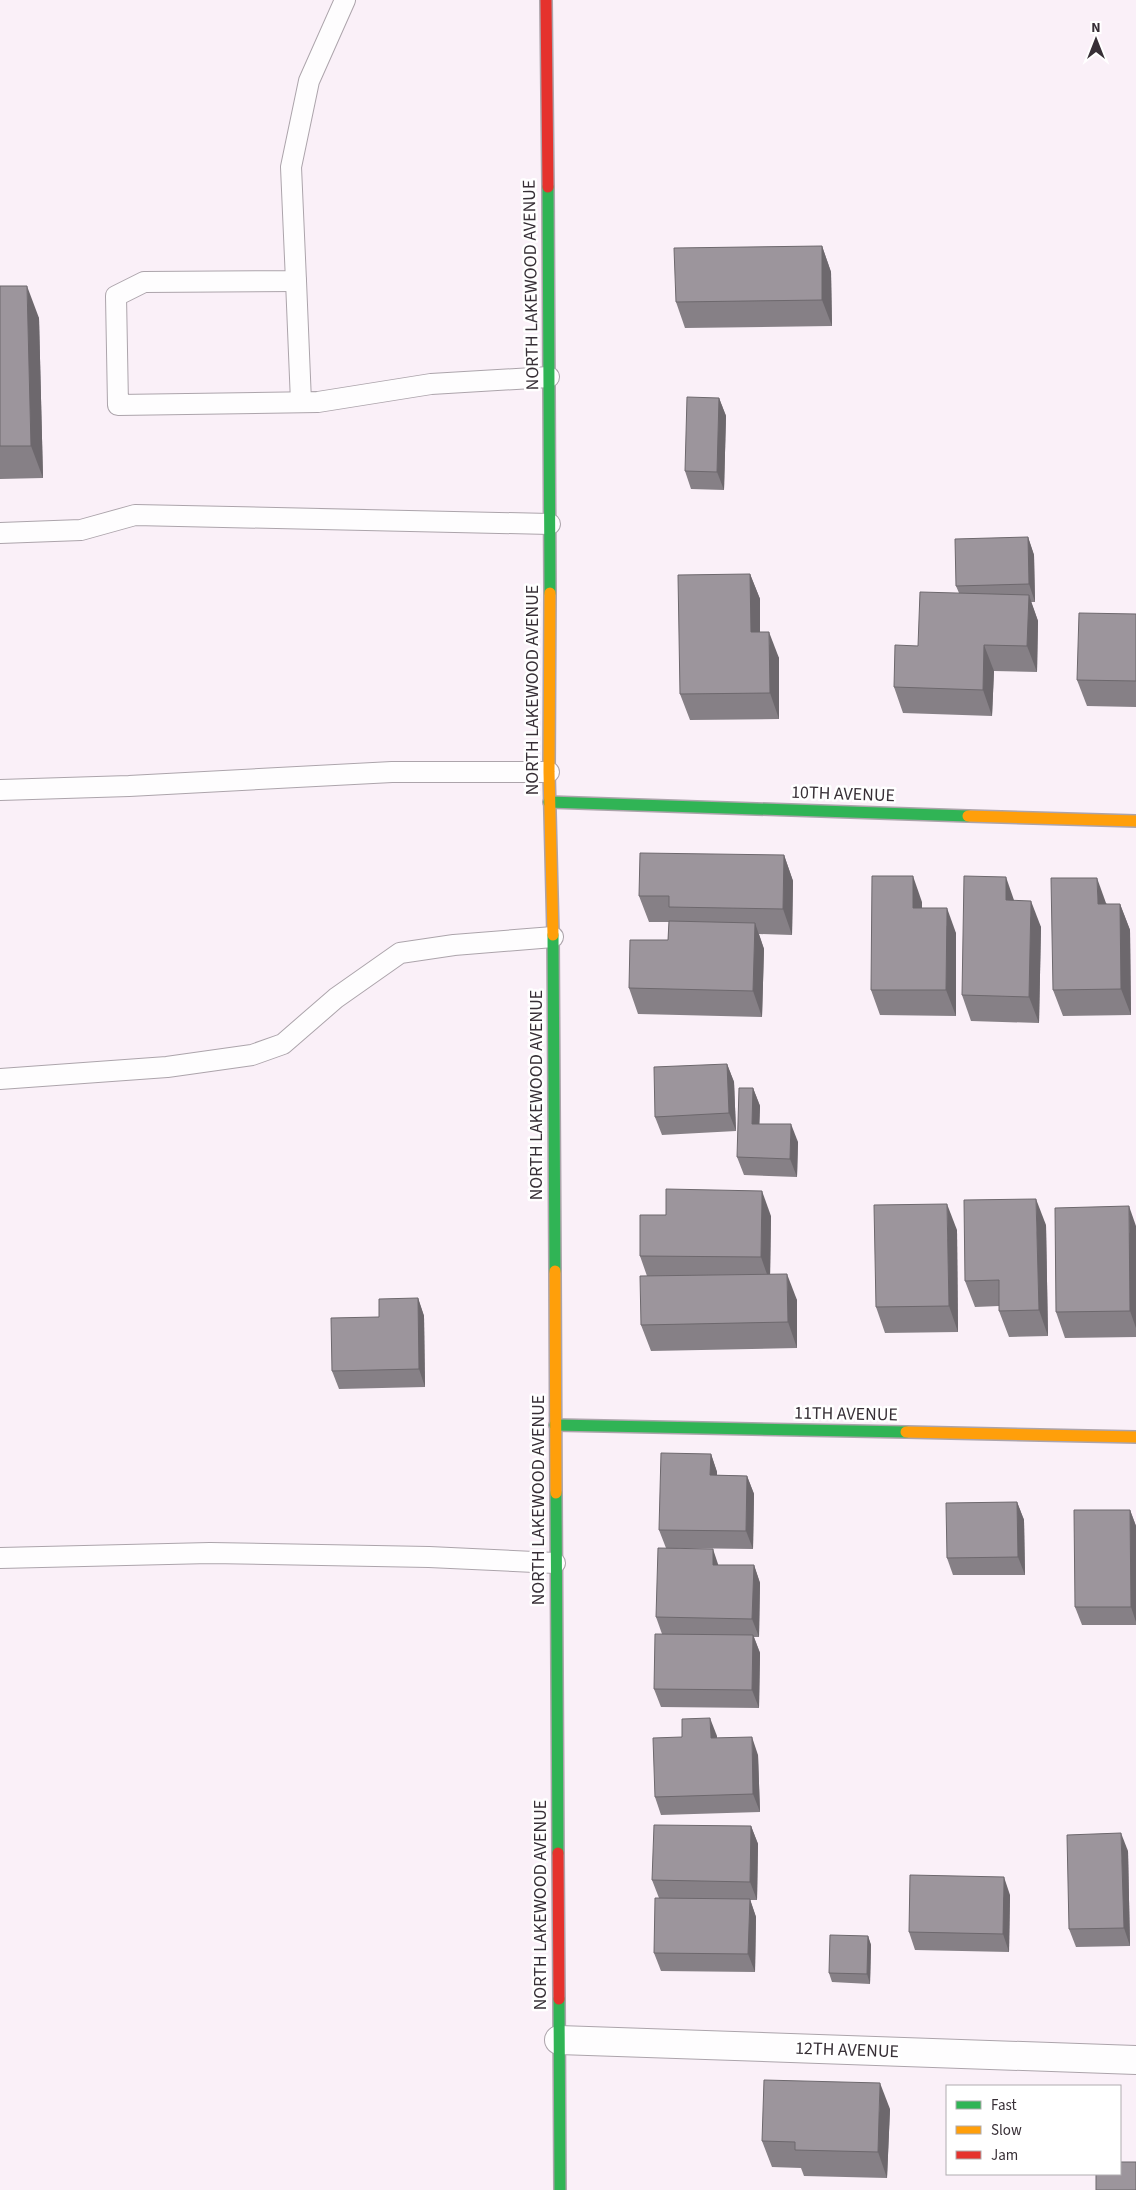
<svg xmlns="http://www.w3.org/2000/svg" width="1136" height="2190" font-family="'Source Sans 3',sans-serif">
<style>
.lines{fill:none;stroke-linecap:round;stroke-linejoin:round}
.lane-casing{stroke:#aca4ab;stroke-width:22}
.street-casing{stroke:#aca4ab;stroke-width:30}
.fast-casing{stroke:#aca4ab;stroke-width:14}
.slow-casing{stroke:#aca4ab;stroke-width:14}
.jam-casing{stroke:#aca4ab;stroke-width:14}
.lane{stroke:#fefdfe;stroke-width:20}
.street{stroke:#fefdfe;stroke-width:28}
.fast{stroke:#30b455;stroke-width:11}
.slow{stroke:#ff9f0a;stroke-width:11}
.jam{stroke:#e5322d;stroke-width:11}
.wall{fill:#868086}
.shaded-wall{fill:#6d686d}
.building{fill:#9c959c;stroke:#6d686d}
.labels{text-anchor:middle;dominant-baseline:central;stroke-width:5;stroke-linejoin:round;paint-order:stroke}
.street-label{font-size:18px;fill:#372f36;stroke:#fff}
</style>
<rect width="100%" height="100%" fill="#faf0f8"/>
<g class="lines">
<!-- lane casing -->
<g class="lane-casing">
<g id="lane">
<path d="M345 0 309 81 291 167 296 281 144 282 116 296 118 405 318 402 431 384 549 377"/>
<path d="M296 281 301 402"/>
<path d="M0 533 81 530 135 515 550 524"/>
<path d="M0 790 129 786 392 772H549"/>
<path d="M0 1079 167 1067 252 1055 283 1044 336 998 400 953 454 945 553 937"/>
<path d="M0 1558 210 1553 429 1557 555 1563"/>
</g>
</g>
<!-- street casing -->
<g class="street-casing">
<path id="street" d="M559 2040 1136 2060"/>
</g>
<!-- fast casing -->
<g class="fast-casing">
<g id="fast">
<path d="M548 187 550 593"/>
<path d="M549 802 968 816"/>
<path d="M553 935 555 1271"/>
<path d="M555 1425 906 1432"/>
<path d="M556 1493 558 1853"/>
<path d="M559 1999 560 2190"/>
</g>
</g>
<!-- slow casing -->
<g class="slow-casing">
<g id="slow">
<path d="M550 593 549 772 553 935"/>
<path d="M968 816 1136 821"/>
<path d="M555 1271 556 1493"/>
<path d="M906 1432 1136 1437"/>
</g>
</g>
<!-- jam casing -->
<g class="jam-casing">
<g id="jam">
<path d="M546 0 548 187"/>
<path d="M558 1853 559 1999"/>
</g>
</g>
<!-- lane -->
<use href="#lane" class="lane"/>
<!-- street -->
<use href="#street" class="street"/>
<!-- fast -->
<use href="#fast" class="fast"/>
<!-- slow -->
<use href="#slow" class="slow"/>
<!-- jam -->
<use href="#jam" class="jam"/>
</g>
<!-- wall -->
<g class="wall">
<path d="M822 246 831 272 832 326 685 328 676 302Z"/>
<path d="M0 286 39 318 43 478 0 479Z"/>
<path d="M719 398 726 416 724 490 691 489 685 471Z"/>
<path d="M1028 537 1034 555 1035 602H1031L1038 621 1037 672 994 671 992 716 903 713 894 687 918 646 959 593 956 586Z"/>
<path d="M750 574 760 599V632L779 658V719L690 720 680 694Z"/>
<path d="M1136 614V707L1087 706 1077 680Z"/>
<path d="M784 855 793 881 792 935 759 934 764 949 762 1017 638 1014 629 988 668 940 669 922H649L639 896Z"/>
<path d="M1014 901 1041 927 1039 1023 971 1021 962 995Z"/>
<path d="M922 902V908L956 933V1016L880 1015 871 990Z"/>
<path d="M1106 903 1107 904H1120L1130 930 1131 1015 1063 1016 1053 990Z"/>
<path d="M727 1064 734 1082 736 1131 662 1135 655 1117Z"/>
<path d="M753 1088 760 1106 759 1124 798 1142 797 1177 744 1175 737 1157Z"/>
<path d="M771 1216 770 1274 797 1300V1348L651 1351 641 1325 647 1276 640 1256Z"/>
<path d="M1046 1225 1048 1336 1009 1337 999 1311V1306L975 1307 965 1281Z"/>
<path d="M1136 1226V1337L1065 1338 1056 1312Z"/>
<path d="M957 1230 958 1332 885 1333 876 1307Z"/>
<path d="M418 1298 424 1316 425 1387 339 1389 332 1371 379 1317Z"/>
<path d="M711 1454 717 1472V1475L747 1476 754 1494 753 1549 677 1548 718 1565H754L760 1583 759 1637H754L760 1653 759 1708 661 1707 654 1689 662 1634 656 1617 666 1548 659 1530Z"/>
<path d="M1017 1502 1024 1520 1025 1575H953L947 1558Z"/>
<path d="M1130 1510 1136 1526V1625H1082L1075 1607Z"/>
<path d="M717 1736V1738L758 1755 760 1812 661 1815 655 1797Z"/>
<path d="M751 1826 758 1844 757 1900H750L756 1917 755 1972 661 1971 654 1953 659 1898 652 1880Z"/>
<path d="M1128 1851 1130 1946 1076 1947 1069 1929Z"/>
<path d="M1010 1895 1009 1952 915 1950 909 1932Z"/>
<path d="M868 1936 871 1945 870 1984 832 1982 829 1973Z"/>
<path d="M890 2109 887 2178 804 2176 801 2168 772 2167 762 2141Z"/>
</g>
<!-- shaded-wall -->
<g class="shaded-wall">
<path d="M822 246 831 272 832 326 822 300Z"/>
<path d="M27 286 39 318 43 478 31 446Z"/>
<path d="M719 398 726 416 724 490 717 472Z"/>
<path d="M1028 537 1034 555 1035 602 1029 584Z"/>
<path d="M750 574 760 599V658L751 632Z"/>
<path d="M1029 595 1038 621 1037 672 1027 646Z"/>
<path d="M769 632 779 658V719L770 693Z"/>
<path d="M984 645 994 671 992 716 983 690Z"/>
<path d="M784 855 793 881 792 935 783 909Z"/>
<path d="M913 876 922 902V933L913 908Z"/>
<path d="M1006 877 1015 903 1006 900Z"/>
<path d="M1097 878 1106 903 1107 930 1098 904Z"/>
<path d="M1031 901 1041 927 1039 1023 1029 997Z"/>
<path d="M1120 904 1130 930 1131 1015 1121 989Z"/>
<path d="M947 908 956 933V1016L946 990Z"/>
<path d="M755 923 764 949 762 1017 753 991Z"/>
<path d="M727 1064 734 1082 736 1131 729 1113Z"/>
<path d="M753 1088 760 1106 759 1142 752 1124Z"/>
<path d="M791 1124 798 1142 797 1177 790 1159Z"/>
<path d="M762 1191 771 1216 770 1283 761 1257Z"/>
<path d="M1036 1199 1046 1225 1048 1336 1039 1310Z"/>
<path d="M947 1204 957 1230 958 1332 949 1306Z"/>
<path d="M1129 1206 1136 1226V1328L1130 1311Z"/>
<path d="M787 1274 797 1300V1348L788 1322Z"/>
<path d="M418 1298 424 1316 425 1387 419 1369Z"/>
<path d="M711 1454 717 1472V1493L710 1475Z"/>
<path d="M747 1476 754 1494 753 1549 746 1531Z"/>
<path d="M1017 1502 1024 1520 1025 1575 1018 1557Z"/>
<path d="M1130 1510 1136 1526V1622L1131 1607Z"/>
<path d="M713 1549 719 1567 713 1565Z"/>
<path d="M754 1565 760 1583 759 1637 752 1619Z"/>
<path d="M753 1635 760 1653 759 1708 752 1690Z"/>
<path d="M710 1718 717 1736V1756L711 1738Z"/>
<path d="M752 1737 758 1755 760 1812 753 1794Z"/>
<path d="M751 1826 758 1844 757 1900 750 1882Z"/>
<path d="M1121 1833 1128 1851 1130 1946 1124 1928Z"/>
<path d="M1004 1877 1010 1895 1009 1952 1003 1934Z"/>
<path d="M750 1899 756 1917 755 1972 748 1954Z"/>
<path d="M868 1936 871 1945 870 1984 867 1974Z"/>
<path d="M880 2083 890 2109 887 2178 878 2152Z"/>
</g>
<!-- building -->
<g class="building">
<path d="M822 246V300L676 302 674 248Z"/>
<path d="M0 286H27L31 446H0Z"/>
<path d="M687 397 719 398 717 472 685 471Z"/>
<path d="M1028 537 1029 584 956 586 955 539Z"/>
<path d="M750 574 751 632H769L770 693 680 694 678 575Z"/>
<path d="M920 592 1029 595 1027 646 984 645 983 690 894 687 895 645 918 646Z"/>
<path d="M1079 613 1136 614V681L1077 680Z"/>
<path d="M640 853 784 855 783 909 669 907V896H639Z"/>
<path d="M872 876H913V908H947L946 990H871Z"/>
<path d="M964 876 1006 877V900L1031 901 1029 997 962 995Z"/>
<path d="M1051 878H1097L1098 904H1120L1121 989 1053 990Z"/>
<path d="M669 921 755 923 753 991 629 988 630 940H668Z"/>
<path d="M727 1064 729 1113 655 1117 654 1067Z"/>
<path d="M739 1088H753L752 1124H791L790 1159 737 1157Z"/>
<path d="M666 1189 762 1191 761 1257 640 1256V1215H666Z"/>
<path d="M1036 1199 1039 1310 999 1311V1280L965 1281 964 1200Z"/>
<path d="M947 1204 949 1306 876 1307 874 1205Z"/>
<path d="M1129 1206 1130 1311 1056 1312 1055 1208Z"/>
<path d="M787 1274 788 1322 641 1325 640 1276Z"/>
<path d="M418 1298 419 1369 332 1371 331 1318 379 1317V1299Z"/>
<path d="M661 1453 711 1454 710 1475 747 1476 746 1531 659 1530Z"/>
<path d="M1017 1502 1018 1557 947 1558 946 1503Z"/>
<path d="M1074 1510H1130L1131 1607H1075Z"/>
<path d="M658 1548 713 1549V1565H754L752 1619 656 1617Z"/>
<path d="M655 1634 753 1635 752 1690 654 1689Z"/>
<path d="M710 1718 711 1738 752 1737 753 1794 655 1797 653 1738 682 1737V1719Z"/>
<path d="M654 1825 751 1826 750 1882 652 1880Z"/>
<path d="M1121 1833 1124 1928 1069 1929 1067 1835Z"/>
<path d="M910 1875 1004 1877 1003 1934 909 1932Z"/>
<path d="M655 1898 750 1899 748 1954 654 1953Z"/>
<path d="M830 1935 868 1936 867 1974 829 1973Z"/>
<path d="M764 2080 880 2083 878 2152 795 2150V2142L762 2141Z"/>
<path d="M1120 2162H1136V2190H1096V2174H1120Z"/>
</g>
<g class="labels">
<!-- street labels -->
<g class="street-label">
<text transform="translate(531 285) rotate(-91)">NORTH LAKEWOOD AVENUE</text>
<text transform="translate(532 690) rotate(-90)">NORTH LAKEWOOD AVENUE</text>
<text transform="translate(843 794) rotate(2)">10TH AVENUE</text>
<text transform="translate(536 1095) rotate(-90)">NORTH LAKEWOOD AVENUE</text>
<text transform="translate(846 1414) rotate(1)">11TH AVENUE</text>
<text transform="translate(538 1500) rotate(-90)">NORTH LAKEWOOD AVENUE</text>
<text transform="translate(540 1905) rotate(-90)">NORTH LAKEWOOD AVENUE</text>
<text transform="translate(847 2050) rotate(2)">12TH AVENUE</text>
</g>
</g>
<!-- legend -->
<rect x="946" y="2085" width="175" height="90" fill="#ffffff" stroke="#afacaf"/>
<rect x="956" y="2101" width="25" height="8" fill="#30b455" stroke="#afacaf"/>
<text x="991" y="2110" font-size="15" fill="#372f36">Fast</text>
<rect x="956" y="2126" width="25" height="8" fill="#ff9f0a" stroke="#afacaf"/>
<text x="991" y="2135" font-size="15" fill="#372f36">Slow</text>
<rect x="956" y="2151" width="25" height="8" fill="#e5322d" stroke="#afacaf"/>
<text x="991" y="2160" font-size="15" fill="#372f36">Jam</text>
<!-- north arrow -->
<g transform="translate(1096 40)" stroke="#ffffff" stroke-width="4" paint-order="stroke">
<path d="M0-4L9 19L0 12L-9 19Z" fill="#372f36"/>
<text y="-8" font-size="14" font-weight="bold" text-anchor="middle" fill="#372f36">N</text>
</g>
</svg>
